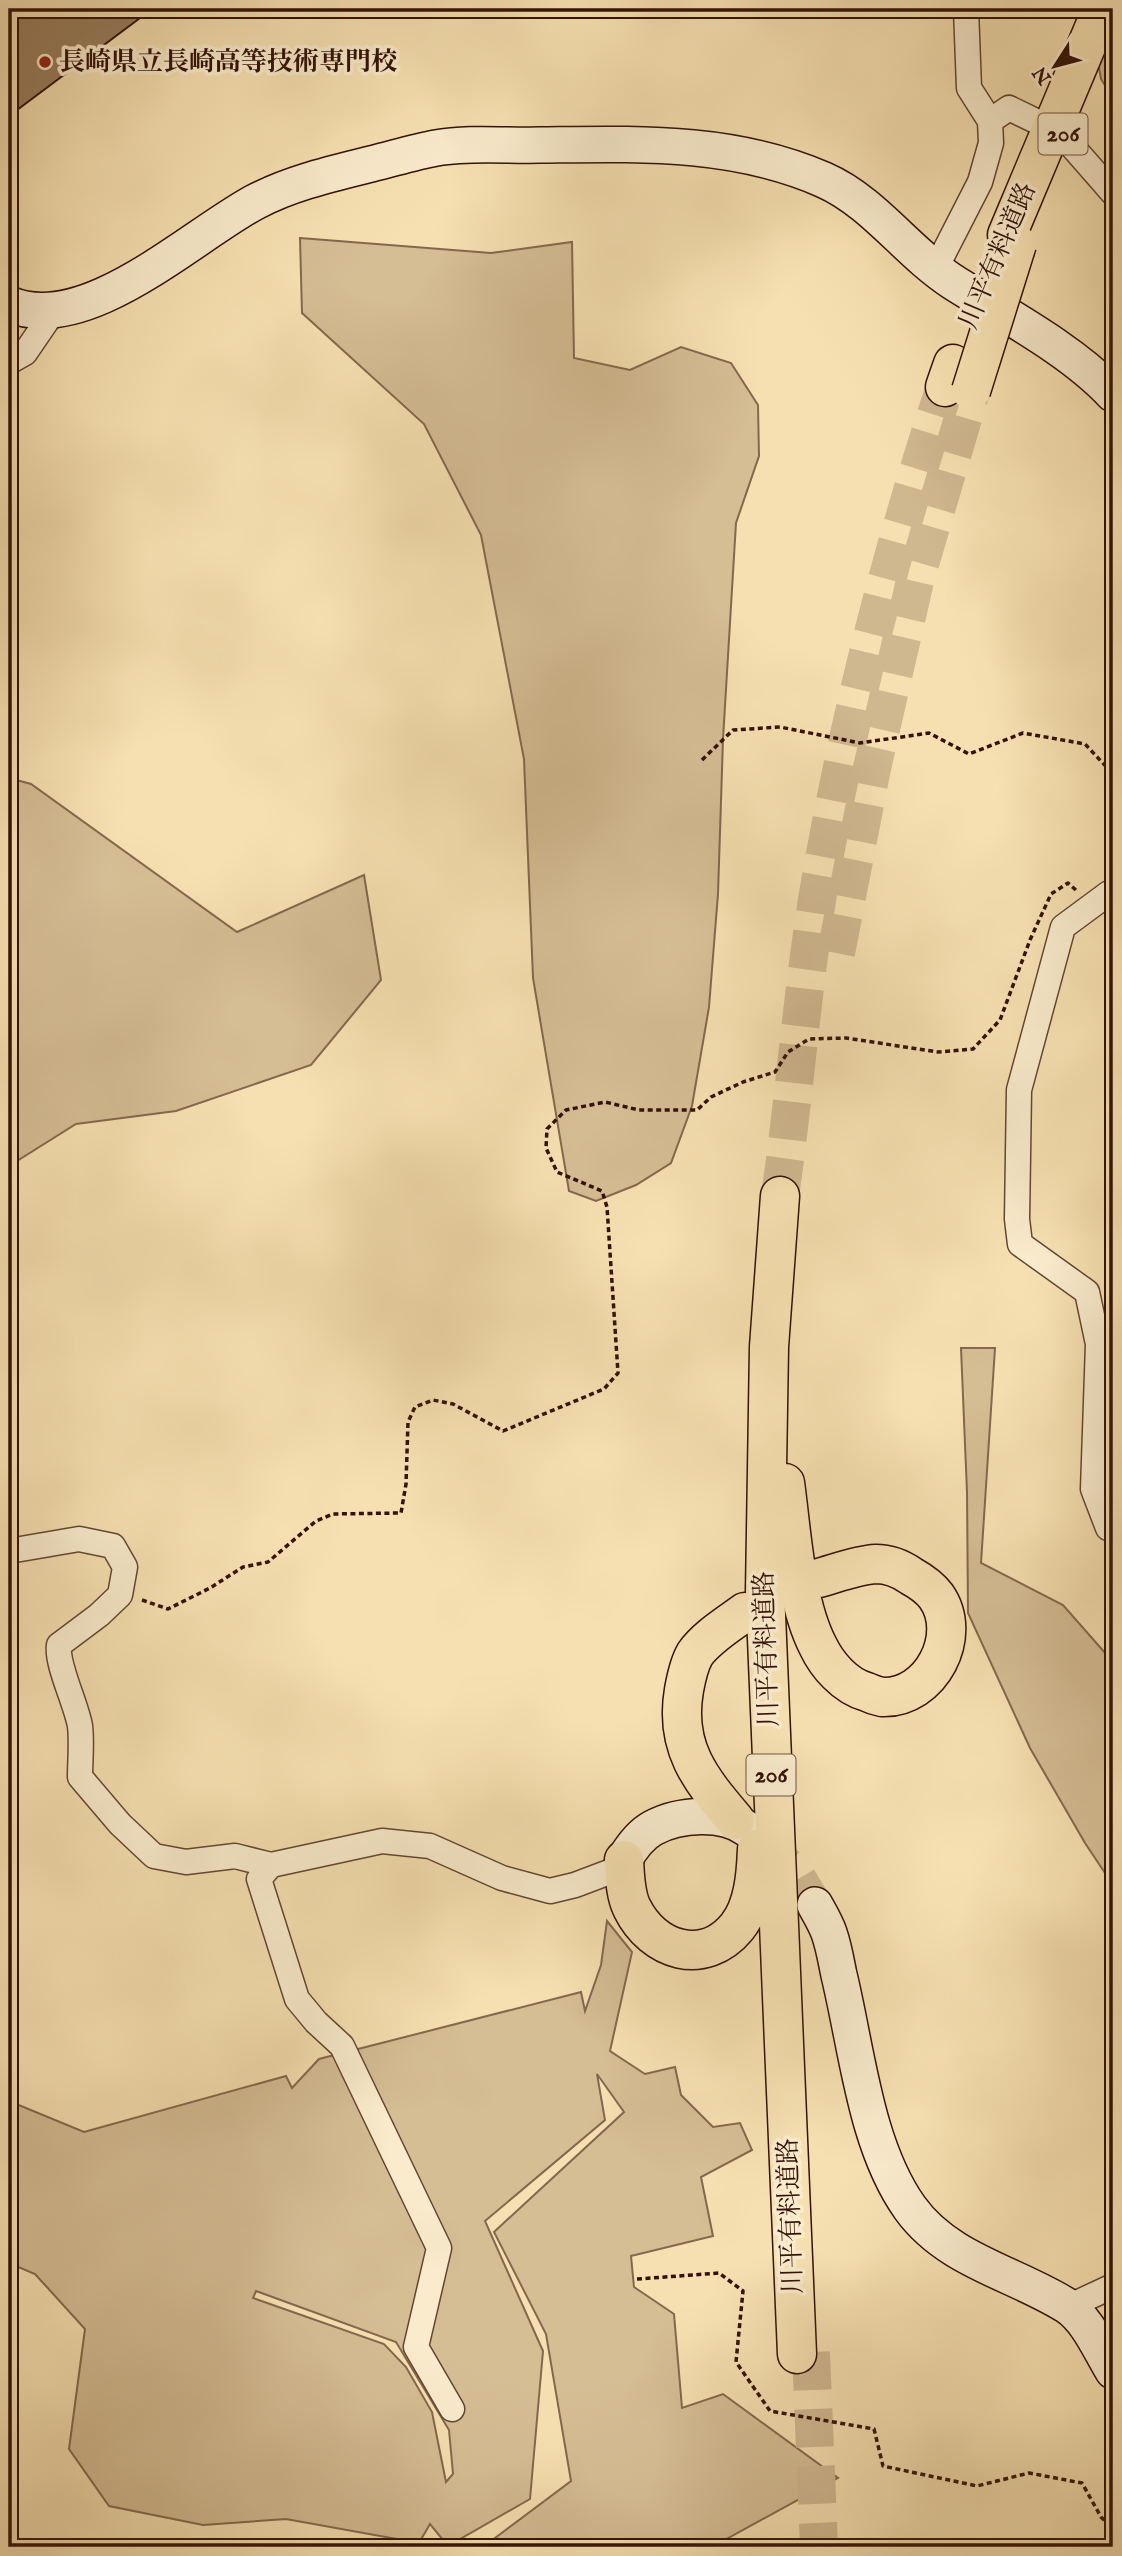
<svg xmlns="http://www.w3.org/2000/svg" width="1122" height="2556" font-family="'IM FELL English','Noto Serif JP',serif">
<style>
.green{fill:#d5bd94;stroke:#84684e;stroke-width:2;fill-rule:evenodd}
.building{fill:#987d5f;stroke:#321207;stroke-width:2}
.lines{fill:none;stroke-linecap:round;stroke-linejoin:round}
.secondary-tunnel{stroke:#cfb78f;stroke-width:35;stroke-dasharray:35 18;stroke-linecap:butt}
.highway-tunnel{stroke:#cfb78f;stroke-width:38;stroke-dasharray:38 19;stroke-linecap:butt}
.street-casing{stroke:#634632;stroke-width:27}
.secondary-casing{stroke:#321207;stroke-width:38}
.highway-casing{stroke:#321207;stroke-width:41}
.path{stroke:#321207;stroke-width:3.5;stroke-dasharray:5 3.5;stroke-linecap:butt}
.street{stroke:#f9ebcc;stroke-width:24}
.secondary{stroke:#f9ebcc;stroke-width:35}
.highway{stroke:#f6e0b1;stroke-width:38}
.highway-bridge-casing{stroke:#321207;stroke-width:41;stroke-linecap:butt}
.highway-bridge{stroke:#f6e0b1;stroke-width:38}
.poi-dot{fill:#8f2418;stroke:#f9ebcc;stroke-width:2.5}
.labels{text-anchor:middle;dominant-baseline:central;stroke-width:7;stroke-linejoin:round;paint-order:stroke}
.shield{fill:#f9ebcc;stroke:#6e5342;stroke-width:2}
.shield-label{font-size:24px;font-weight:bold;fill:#321207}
.poi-label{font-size:26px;font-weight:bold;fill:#321207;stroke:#f9ebcc;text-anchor:start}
.street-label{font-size:26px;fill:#321207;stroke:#f9ebcc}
</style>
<rect width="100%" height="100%" fill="#f6e0b1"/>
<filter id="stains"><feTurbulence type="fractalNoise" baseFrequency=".00286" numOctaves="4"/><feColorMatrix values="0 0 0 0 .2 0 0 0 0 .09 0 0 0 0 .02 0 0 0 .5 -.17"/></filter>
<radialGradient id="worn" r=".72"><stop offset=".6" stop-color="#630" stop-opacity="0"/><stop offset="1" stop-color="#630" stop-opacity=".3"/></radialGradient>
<!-- green -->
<g class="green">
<path d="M1088 9H1113V99L1101 79Z"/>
<path d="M300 238 491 253 572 242 574 358 630 370 681 347 731 363 758 405 759 456 736 523 723 739 718 894 709 1007 692 1106 671 1163 636 1185 596 1201 569 1191 533 978 524 759 481 535 424 424 302 313Z"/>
<path d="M9 778 31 784 237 932 364 875 381 980 311 1065 176 1111 76 1124 9 1166Z"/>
<path d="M961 1348H995L981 1563 1063 1605 1113 1662V1885L1085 1843 1030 1748 968 1613 967 1492Z"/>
<path d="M607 1921 632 1952 610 2051 645 2074 675 2067 681 2095 713 2127 740 2123 752 2150 701 2177 713 2236 631 2256 634 2287 674 2314 682 2408 723 2394 838 2478 721 2542 716 2547H483L571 2481 546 2334 494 2232 624 2112 597 2074 605 2120 485 2221 543 2351 530 2499 448 2546 430 2524 419 2543 286 2519 203 2525 109 2506 69 2449 85 2329 35 2274 9 2263V2101L84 2132 286 2076 292 2088 319 2059 581 1992 585 2011 601 1965ZM256 2291 396 2342 449 2430 453 2474 446 2482 432 2412 406 2367 384 2344 253 2298Z"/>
</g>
<!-- building -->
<path class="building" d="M9 9H152L9 116Z"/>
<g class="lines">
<!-- secondary-tunnel -->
<path class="secondary-tunnel" d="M762 1841 795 1872 815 1905"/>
<!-- highway-tunnel -->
<g class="highway-tunnel">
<path d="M836 953 872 768 915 581 971 391"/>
<path d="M780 1196C796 1086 803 974 823 865 852 703 893 543 945 387"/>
<path d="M811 2352 819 2547"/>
</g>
<!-- street casing -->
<g class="street-casing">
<g id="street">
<path d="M990 121 1009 108 1044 125"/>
<path d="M1071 145 1113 193"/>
<path d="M935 270 980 182 991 143 990 121 969 88 966 9"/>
<path d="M9 362 25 353 53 312"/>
<path d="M1113 893H1109L1063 927 1019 1090 1017 1219 1020 1244 1087 1292 1098 1344 1093 1489 1108 1528 1113 1530"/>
<path d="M9 1551 79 1539 113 1546 125 1567 120 1595 99 1615 59 1645C56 1664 76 1703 80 1726 82 1743 80 1761 80 1777L120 1824 154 1856 186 1862 235 1856 271 1865"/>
<path d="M1068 2307 1113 2286"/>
<path d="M452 2409 416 2347 439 2248 342 2046 316 2022 297 1999 259 1879 271 1865 382 1841 430 1846 502 1878 550 1891 575 1885 612 1871 624 1860"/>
</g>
</g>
<!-- secondary casing -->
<g class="secondary-casing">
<g id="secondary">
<path d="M9 304C85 337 190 237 255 202 291 183 331 174 371 164 392 159 414 152 436 148 469 142 507 146 540 145 637 144 733 140 824 180 874 202 907 252 953 282 1005 315 1072 350 1113 394"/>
<path d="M624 1860C631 1848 640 1835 653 1828 679 1814 723 1811 747 1829"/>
<path d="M815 1905C820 1914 826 1924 829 1933 834 1947 836 1961 839 1975 857 2049 865 2145 910 2208 948 2261 1015 2273 1067 2306 1088 2320 1100 2350 1113 2371"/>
</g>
</g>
<!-- highway casing -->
<g class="highway-casing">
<g id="highway">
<path d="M1007 235 1102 9"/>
<path d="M945 387 953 364"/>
<path d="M780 1196 769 1347 765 1591 797 2354"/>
<path d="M785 1483C792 1533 795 1601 818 1646 827 1665 845 1686 867 1692 871 1694 877 1696 882 1697 931 1699 964 1635 936 1596 930 1588 920 1581 911 1576 901 1569 889 1564 876 1564 857 1565 837 1573 819 1578"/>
<path d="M735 1820C700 1779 674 1747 684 1690 686 1679 689 1664 695 1654 707 1637 729 1624 745 1612"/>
<path d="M624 1860C625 1876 625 1894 632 1908 653 1951 704 1967 737 1927 754 1906 756 1874 757 1849"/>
</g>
</g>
<!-- path -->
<g class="path">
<path d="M702 760 733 730 780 727 860 743 929 733 969 754 1023 733 1085 744 1113 774"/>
<path d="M142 1600 168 1609 210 1588 243 1567 268 1562 316 1521 333 1514 401 1513 406 1484 408 1422 415 1407 433 1400 453 1404 503 1431 604 1389 618 1373 607 1207 602 1191 557 1172 546 1148 547 1129 566 1110 605 1102 639 1110H697L711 1097 743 1082 775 1072 788 1052 809 1039 846 1038 938 1052 973 1049 1000 1020 1030 940 1051 894 1068 883 1077 891"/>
<path d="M637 2279 719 2273 743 2291 736 2362 770 2411 874 2429 883 2466 977 2486 1029 2473 1082 2483 1101 2517 1113 2529"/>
</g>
<!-- street -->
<use href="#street" class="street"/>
<!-- secondary -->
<use href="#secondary" class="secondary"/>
<!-- highway -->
<use href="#highway" class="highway"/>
<!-- highway-bridge casing -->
<g class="highway-bridge-casing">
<path id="highway-bridge" d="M971 391 1017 244"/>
</g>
<!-- highway-bridge -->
<use href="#highway-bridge" class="highway-bridge"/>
</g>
<!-- markers -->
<circle class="poi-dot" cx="45" cy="62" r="7"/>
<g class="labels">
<!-- shield labels -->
<g class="shield">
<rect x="1038.5" y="113.5" width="49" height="41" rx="5"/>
<rect x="746.5" y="1754.5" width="49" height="41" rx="5"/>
</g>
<g class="shield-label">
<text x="1063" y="134">206</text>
<text x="771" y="1775">206</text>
</g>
<!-- poi labels -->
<g class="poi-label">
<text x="59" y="62">長崎県立長崎高等技術専門校</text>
</g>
<!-- street labels -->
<g class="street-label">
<text transform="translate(998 256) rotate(-67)">川平有料道路</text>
<text transform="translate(767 1649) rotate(-92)">川平有料道路</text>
<text transform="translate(791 2216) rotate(-92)">川平有料道路</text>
</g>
</g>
<!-- margin -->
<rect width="1122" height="2556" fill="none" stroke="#f6e0b1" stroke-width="35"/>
<rect x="10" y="10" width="1101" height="2535" fill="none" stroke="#321207" stroke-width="3.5"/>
<rect x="18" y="18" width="1087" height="2521" fill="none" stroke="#321207" stroke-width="2"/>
<!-- north arrow -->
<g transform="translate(1055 66) rotate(234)" stroke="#f9ebcc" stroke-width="5" paint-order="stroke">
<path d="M0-5L12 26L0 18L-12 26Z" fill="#321207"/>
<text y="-10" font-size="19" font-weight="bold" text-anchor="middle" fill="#321207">N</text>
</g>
<rect width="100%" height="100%" filter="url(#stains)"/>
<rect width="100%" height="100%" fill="url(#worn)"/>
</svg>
